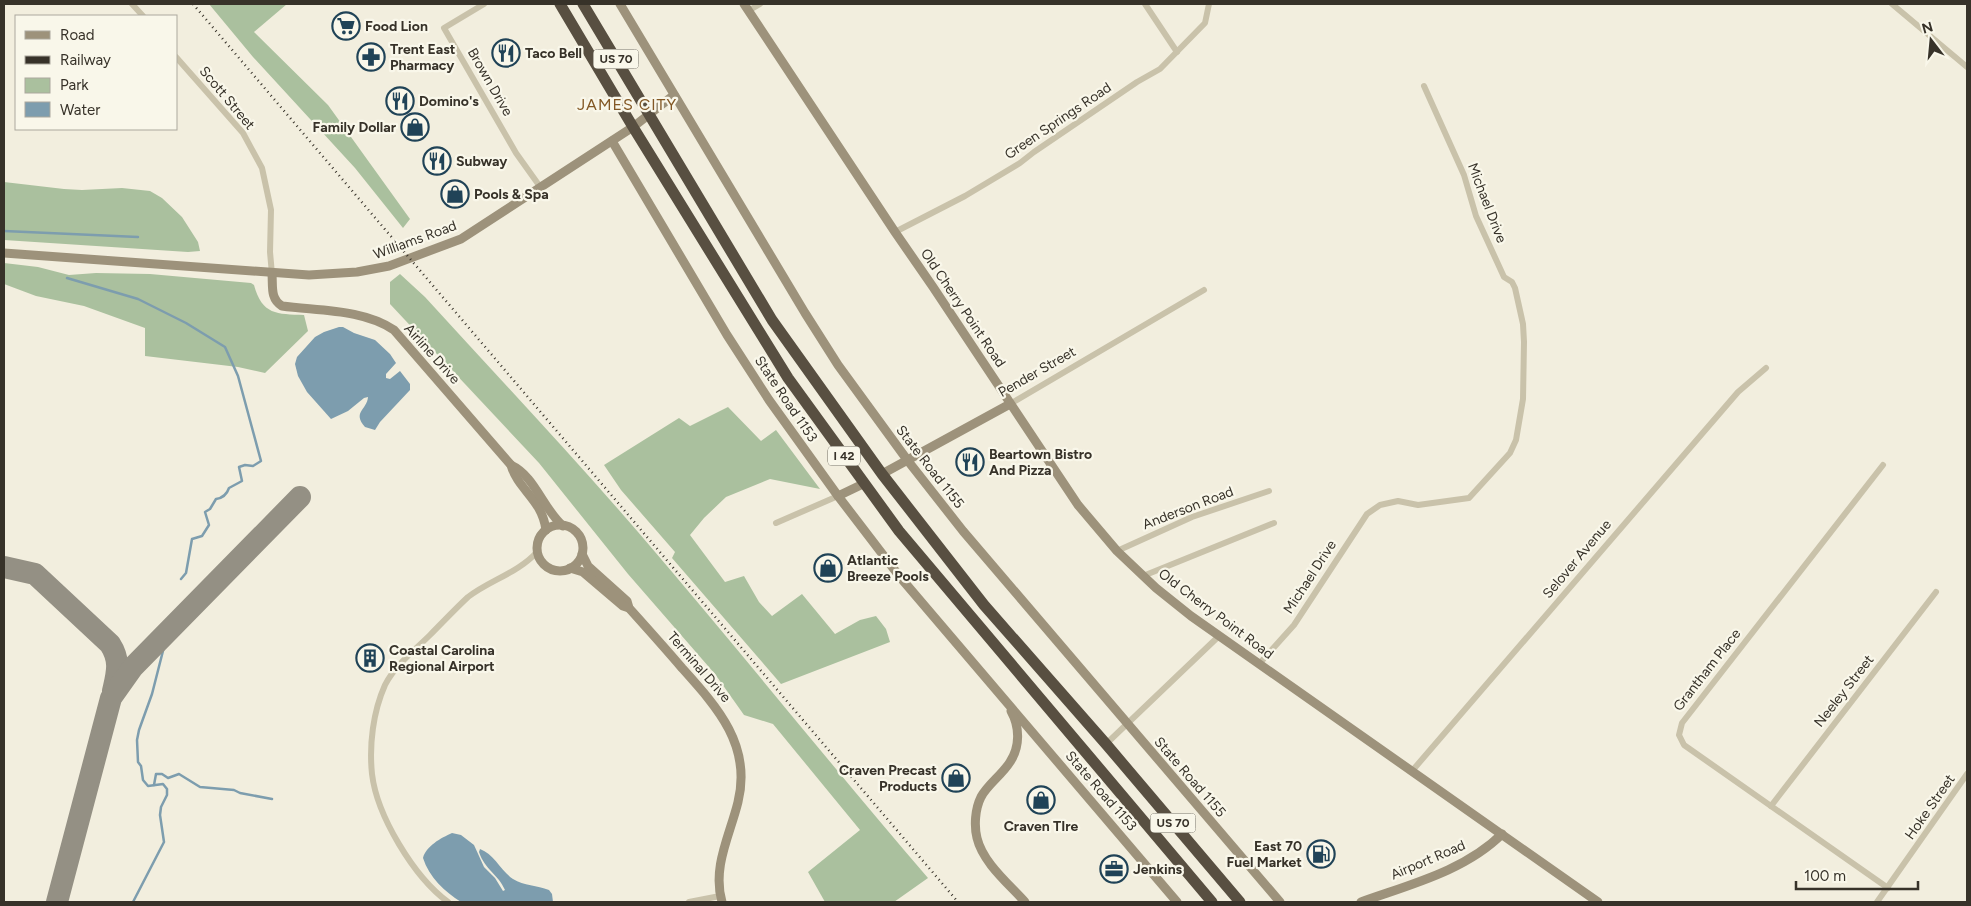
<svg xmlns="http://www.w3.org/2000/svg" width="1971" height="906" font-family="Figtree,sans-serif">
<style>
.green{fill:#aac09e}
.water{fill:#7d9dae}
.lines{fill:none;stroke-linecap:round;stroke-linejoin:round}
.stream{stroke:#7d9dae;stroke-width:2.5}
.taxiway{stroke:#949084;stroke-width:22}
.street{stroke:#c9c2aa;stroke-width:6}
.secondary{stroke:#9d927b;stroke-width:9}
.highway{stroke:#584f41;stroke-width:11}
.rail{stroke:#373229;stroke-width:2.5;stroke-dasharray:1 4;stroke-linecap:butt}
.labels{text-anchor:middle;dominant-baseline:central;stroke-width:4.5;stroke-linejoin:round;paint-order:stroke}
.shield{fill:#f9f7ea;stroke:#716d63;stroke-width:1}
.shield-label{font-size:12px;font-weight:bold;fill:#373229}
.poi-label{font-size:14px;font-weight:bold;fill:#373229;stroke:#f9f7ea;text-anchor:start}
.street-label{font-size:14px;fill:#373229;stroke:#f9f7ea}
.quarter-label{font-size:16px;letter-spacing:1px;fill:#835825;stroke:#f9f7ea}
</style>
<rect width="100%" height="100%" fill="#f2eede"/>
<!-- green -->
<g class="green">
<path d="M209 4H287L254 32 328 105 410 219 403 228 355 168 253 57Z"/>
<path d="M4 182 64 189 82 190 122 188 150 191 162 198 182 217 198 242 200 251 188 252 4 240Z"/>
<path d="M4 263 38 267 69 275 96 273 150 274 251 283 254 285C262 315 277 314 304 315L308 331 265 373 238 367 145 356V328L84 306 36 296 4 284Z"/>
<path d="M400 274 425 297C496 375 569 452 638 532 736 646 830 764 928 878L894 902H825L808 872 860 830 773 724 744 715 715 674 628 574 539 463 390 304V282Z"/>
<path d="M728 407 761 441 776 430 820 489 770 479 726 497 704 518 690 535 725 582 744 576 759 602 772 616 802 594 835 634 860 620 876 616 886 629 890 642 781 684 672 558 675 552 621 490 604 465 679 418 690 426Z"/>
</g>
<!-- water -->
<g class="water">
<path d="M339 327H343L354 333 375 340 390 354 396 363 386 374V378L390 379 400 371 410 384V390L380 422 375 430 365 427C352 412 367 410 368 397L364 398 348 411 331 419 307 392 298 376 295 364 297 357 315 337 324 332Z"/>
<path d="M452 833 461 835 474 845 484 867 495 878 503 891 505 890C498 874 485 870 479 852L480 849C494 854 501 871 513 879 524 886 537 885 549 890L552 894 553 902H461C445 892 429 877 423 858 426 846 441 838 452 833Z"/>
</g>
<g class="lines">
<!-- stream -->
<g class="stream">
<path d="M4 231 138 237"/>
<path d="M67 278 138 299 186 323 225 347 238 376 261 461 253 466 245 465 239 467 242 481 229 488C227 494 223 498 216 499L210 509 205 512 209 525 202 536 192 539 186 573 181 579"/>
<path d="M154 785 156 774H162L168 778 179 774 200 787 234 790 240 793 272 799"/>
<path d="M133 902 164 842 160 815 161 807 167 795V789L163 784 148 786 143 780 141 766 138 762 137 740 139 730 152 694 165 643"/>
</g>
<!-- taxiway -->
<g class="taxiway">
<path d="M4 567 35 574 110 644C121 661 117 673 113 691"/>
<path d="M57 902 111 698 133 667 300 497"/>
</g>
<!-- street -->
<g class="street">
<path d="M132 4 143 16"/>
<path d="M484 4 444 28 516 153 541 188"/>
<path d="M1145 4 1177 52"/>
<path d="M1892 4 1967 67"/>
<path d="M748 11 760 4"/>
<path d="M176 57 243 133 262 168 271 210 270 252 272 274"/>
<path d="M895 232 965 196 1020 163 1034 152 1137 82 1160 69 1205 23 1209 4"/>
<path d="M1010 404 1204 290"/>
<path d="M1883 465 1682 723 1679 735 1684 745 1888 888"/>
<path d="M776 523 838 496"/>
<path d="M1117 551 1192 517 1269 491"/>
<path d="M1143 576 1274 523"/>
<path d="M1259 664 1294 625 1367 514 1380 505 1398 501 1418 505 1469 498 1510 453 1516 440 1523 399 1524 342 1523 324 1515 288 1512 282 1504 277 1476 216 1464 175 1424 86"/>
<path d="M1106 744 1219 636"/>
<path d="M1412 771 1738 392 1766 368"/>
<path d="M1771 806 1936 592"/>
<path d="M448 902C414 877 377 816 372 774 369 745 373 712 385 685 395 665 415 650 430 635 443 622 455 609 468 597 490 580 518 573 537 552"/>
<path d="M689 902 720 896"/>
<path d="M1877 902 1967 774"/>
</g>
<!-- secondary -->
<g class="secondary">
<path d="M620 4 805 313 838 365 908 461 963 531 1280 902"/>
<path d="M744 4 895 232 933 287 1078 505 1117 551 1156 588 1191 616 1598 902"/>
<path d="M612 141 727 335 769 400 838 496 900 577 1177 902"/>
<path d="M4 253 309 275 357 272 389 266 461 239 633 127 674 95"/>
<path d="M272 274C273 286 270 299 282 306 319 311 363 309 394 330L511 465C518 490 542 499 546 530"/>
<path d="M511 465C535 476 543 509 563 526"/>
<path d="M882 474 1010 404"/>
<path d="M838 496 863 484"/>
<circle cx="560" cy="548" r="23"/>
<path d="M582 554 588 566 627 601 629 608C647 628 665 648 682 668 717 707 752 745 738 802 730 835 712 867 722 902"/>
<path d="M570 568 583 572 623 606 629 608"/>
<path d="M1011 711C1020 727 1020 747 1010 762 1002 775 988 784 981 797 975 809 974 826 977 838 983 863 1009 884 1025 902"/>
<path d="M1361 902C1408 885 1465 871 1502 834"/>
</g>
<!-- highway -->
<g class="highway">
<path d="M560 4 633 127 788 378 899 531 1212 902"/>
<path d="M583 4 772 320 882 474 984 605 1106 744 1240 902"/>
</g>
<!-- rail -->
<path class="rail" d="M193 4 958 902"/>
</g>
<!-- icons -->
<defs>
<g id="supermarket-ring" transform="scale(1.4375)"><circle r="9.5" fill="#f9f7ea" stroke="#204357" stroke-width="1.5"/><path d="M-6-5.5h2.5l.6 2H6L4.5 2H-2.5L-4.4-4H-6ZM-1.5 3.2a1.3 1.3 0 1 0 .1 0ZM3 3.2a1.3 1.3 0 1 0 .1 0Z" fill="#204357"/></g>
<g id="restaurant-ring" transform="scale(1.4375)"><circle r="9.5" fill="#f9f7ea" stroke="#204357" stroke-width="1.5"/><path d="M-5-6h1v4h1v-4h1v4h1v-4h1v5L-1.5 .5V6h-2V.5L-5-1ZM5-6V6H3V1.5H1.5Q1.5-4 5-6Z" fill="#204357"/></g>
<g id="pharmacy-ring" transform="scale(1.4375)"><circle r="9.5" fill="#f9f7ea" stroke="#204357" stroke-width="1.5"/><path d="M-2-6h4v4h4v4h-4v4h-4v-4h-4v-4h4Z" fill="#204357"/></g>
<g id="shop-ring" transform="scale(1.4375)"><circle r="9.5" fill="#f9f7ea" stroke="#204357" stroke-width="1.5"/><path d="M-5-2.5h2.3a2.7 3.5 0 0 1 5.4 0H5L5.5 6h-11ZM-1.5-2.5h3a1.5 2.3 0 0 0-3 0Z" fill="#204357"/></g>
<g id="building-ring" transform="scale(1.4375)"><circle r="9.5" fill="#f9f7ea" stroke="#204357" stroke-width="1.5"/><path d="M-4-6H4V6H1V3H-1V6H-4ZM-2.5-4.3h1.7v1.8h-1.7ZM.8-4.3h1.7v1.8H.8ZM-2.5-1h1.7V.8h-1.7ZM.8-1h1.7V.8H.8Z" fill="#204357"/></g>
<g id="fuel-ring" transform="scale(1.4375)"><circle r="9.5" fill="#f9f7ea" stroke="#204357" stroke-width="1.5"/><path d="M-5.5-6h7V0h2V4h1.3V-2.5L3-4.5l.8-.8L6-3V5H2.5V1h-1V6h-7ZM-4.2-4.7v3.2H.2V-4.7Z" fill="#204357"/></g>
<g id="office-ring" transform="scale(1.4375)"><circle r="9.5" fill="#f9f7ea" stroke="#204357" stroke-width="1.5"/><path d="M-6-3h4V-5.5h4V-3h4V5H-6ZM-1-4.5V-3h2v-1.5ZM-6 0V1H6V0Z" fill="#204357"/></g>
</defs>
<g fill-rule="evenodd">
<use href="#supermarket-ring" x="346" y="26"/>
<use href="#restaurant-ring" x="506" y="53"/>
<use href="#pharmacy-ring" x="371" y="57"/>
<use href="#restaurant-ring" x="400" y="101"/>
<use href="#shop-ring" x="415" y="127"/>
<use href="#restaurant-ring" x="437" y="161"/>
<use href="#shop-ring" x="455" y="194"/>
<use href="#restaurant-ring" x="970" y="462"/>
<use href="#shop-ring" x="828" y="568"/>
<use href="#building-ring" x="370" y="658"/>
<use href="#shop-ring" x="956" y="778"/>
<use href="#shop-ring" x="1041" y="800"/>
<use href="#fuel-ring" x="1321" y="854"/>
<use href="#office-ring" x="1114" y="869"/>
</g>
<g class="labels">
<!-- shield labels -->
<g class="shield">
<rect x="593.5" y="49.5" width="45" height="19" rx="4"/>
<rect x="828" y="446.5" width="32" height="19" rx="4"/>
<rect x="1150.5" y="813.5" width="45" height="19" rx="4"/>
</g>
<g class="shield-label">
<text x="616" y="59">US 70</text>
<text x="844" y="456">I 42</text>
<text x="1173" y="823">US 70</text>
</g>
<!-- poi labels -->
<g class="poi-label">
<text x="365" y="26">Food Lion</text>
<text x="390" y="49">Trent East<tspan x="390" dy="16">Pharmacy</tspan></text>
<text x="525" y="53">Taco Bell</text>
<text x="419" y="101">Domino's</text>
<text x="396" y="127" text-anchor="end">Family Dollar</text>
<text x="456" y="161">Subway</text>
<text x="474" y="194">Pools &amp; Spa</text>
<text x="989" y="454">Beartown Bistro<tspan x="989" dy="16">And Pizza</tspan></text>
<text x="847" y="560">Atlantic<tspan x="847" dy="16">Breeze Pools</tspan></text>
<text x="389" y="650">Coastal Carolina<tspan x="389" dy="16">Regional Airport</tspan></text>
<text x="937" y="770" text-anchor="end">Craven Precast<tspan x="937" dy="16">Products</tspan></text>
<text x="1041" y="826" text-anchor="middle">Craven TIre</text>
<text x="1302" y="846" text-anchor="end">East 70<tspan x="1302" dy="16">Fuel Market</tspan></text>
<text x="1133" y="869">Jenkins</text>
</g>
<!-- street labels -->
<g class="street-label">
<text transform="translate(490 82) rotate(60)">Brown Drive</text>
<text transform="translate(227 98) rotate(50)">Scott Street</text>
<text transform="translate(1058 121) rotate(-34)">Green Springs Road</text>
<text transform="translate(1487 203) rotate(69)">Michael Drive</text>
<text transform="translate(415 240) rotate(-20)">Williams Road</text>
<text transform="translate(963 308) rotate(56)">Old Cherry Point Road</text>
<text transform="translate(432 354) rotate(48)">Airline Drive</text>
<text transform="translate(1037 372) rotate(-30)">Pender Street</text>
<text transform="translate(786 399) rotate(56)">State Road 1153</text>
<text transform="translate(930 467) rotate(52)">State Road 1155</text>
<text transform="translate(1188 508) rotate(-21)">Anderson Road</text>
<text transform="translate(1577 559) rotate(-50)">Selover Avenue</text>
<text transform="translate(1310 577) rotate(-57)">Michael Drive</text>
<text transform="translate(1216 614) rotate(37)">Old Cherry Point Road</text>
<text transform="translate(699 667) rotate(49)">Terminal Drive</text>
<text transform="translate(1707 670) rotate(-52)">Grantham Place</text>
<text transform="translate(1844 691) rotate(-52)">Neeley Street</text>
<text transform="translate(1190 777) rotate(49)">State Road 1155</text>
<text transform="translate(1101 791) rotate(49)">State Road 1153</text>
<text transform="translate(1930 807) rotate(-55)">Hoke Street</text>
<text transform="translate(1428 860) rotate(-23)">Airport Road</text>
</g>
<!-- quarter labels -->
<g class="quarter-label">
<text x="627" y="104">JAMES CITY</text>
</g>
</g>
<!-- border -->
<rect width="1971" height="906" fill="none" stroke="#373229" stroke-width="10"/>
<!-- legend -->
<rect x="15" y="15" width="162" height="115" fill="#f9f7ea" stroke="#aba89d"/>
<rect x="25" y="31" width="25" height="8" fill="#9d927b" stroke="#aba89d"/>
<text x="60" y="40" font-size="15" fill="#373229">Road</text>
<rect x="25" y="56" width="25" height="8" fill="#373229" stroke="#aba89d"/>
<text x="60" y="65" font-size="15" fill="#373229">Railway</text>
<rect x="25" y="78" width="25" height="15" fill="#aac09e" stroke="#aba89d"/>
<text x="60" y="90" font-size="15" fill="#373229">Park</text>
<rect x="25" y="102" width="25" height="15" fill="#7d9dae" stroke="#aba89d"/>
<text x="60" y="115" font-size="15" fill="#373229">Water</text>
<!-- north arrow -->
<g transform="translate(1931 40) rotate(344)" stroke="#f9f7ea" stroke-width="4" paint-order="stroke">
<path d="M0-4L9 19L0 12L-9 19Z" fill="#373229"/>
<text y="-8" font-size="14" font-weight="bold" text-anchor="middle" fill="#373229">N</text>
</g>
<!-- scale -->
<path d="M1796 881v8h122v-8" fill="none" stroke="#373229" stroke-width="2.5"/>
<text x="1804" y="881" font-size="15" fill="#373229" stroke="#f9f7ea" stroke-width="4" paint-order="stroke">100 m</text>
</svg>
